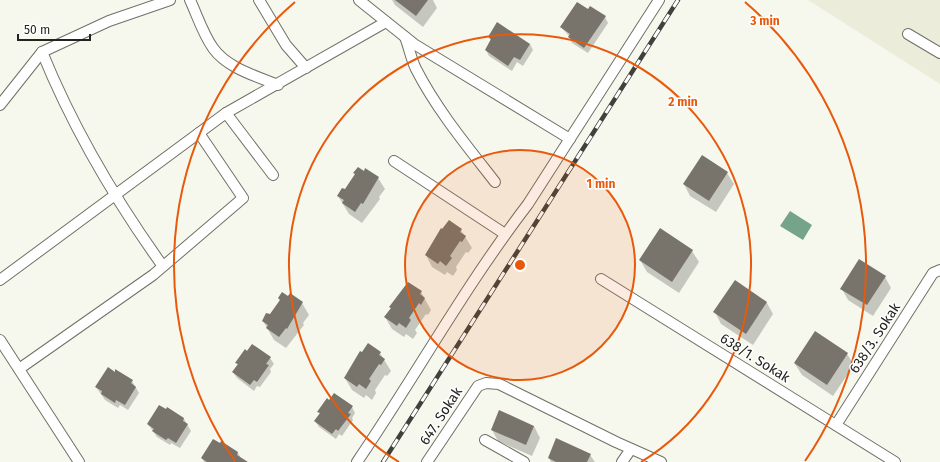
<svg xmlns="http://www.w3.org/2000/svg" width="940" height="462" font-family="'Fira Sans',sans-serif">
<style>
.built{fill:#ebedda}
.water{fill:#76a489}
.shadow{fill:#0003}
.building{fill:#78746b}
.lines{fill:none;stroke-linecap:round;stroke-linejoin:round}
.minor-casing{stroke:#707067;stroke-width:12}
.minor{stroke:#fff;stroke-width:10}
.rail-casing{stroke:#41413c;stroke-width:4.5}
.rail{stroke:#fff;stroke-width:3;stroke-dasharray:9;stroke-linecap:butt}
.ring{fill:none;stroke:#e8590c;stroke-width:2}
.labels{text-anchor:middle;dominant-baseline:central;stroke-width:3;stroke-linejoin:round;paint-order:stroke}
.street-label{font-size:14px;fill:#23231f;stroke:#fff}
.centre{fill:#e8590c;stroke:#fff;stroke-width:2}
.ring-label{font-size:12px;text-anchor:middle;font-weight:bold;fill:#e8590c;stroke:#fff;stroke-width:3;stroke-linejoin:round;paint-order:stroke}
</style>
<rect width="100%" height="100%" fill="#f7f8ed"/>
<!-- built -->
<path class="built" d="M808 0H940V84Z"/>
<!-- water -->
<path class="water" d="M790 211 812 225 803 240 780 226Z"/>
<!-- shadow -->
<g class="shadow">
<path d="M392 0H433L437 8 423 27 395 5Z"/>
<path d="M589 10 605 17 608 23 588 53 572 43 569 36 561 27Z"/>
<path d="M489 37 530 44 533 50 523 66 517 62 512 71 489 56 486 50 491 42Z"/>
<path d="M727 173 734 184 716 212 690 196 684 184Z"/>
<path d="M378 178 385 189 379 197 380 199 362 223 349 214 338 196 346 190Z"/>
<path d="M461 230 472 248 468 253 466 252 456 267 457 270 453 276 447 272 445 275 432 267 426 255Z"/>
<path d="M692 251 699 262 679 293 647 272 640 260Z"/>
<path d="M885 277 891 288 873 316 848 300 842 289Z"/>
<path d="M735 282 767 303 773 314 753 345 721 324 715 312Z"/>
<path d="M421 292 431 310 428 315 426 314 415 330 417 333 413 339 406 334 404 337 392 329 385 317 391 309 390 307Z"/>
<path d="M290 294 302 303 309 315 303 323 304 325 286 348 274 340 263 321 270 316 280 300 279 298 288 297Z"/>
<path d="M368 344 380 353 391 371 387 376 385 375 375 390 376 393 372 400 366 395 364 398 352 390 345 378Z"/>
<path d="M252 345 270 358 274 364 270 369 271 372 260 387 257 386 254 391 237 378 233 372 238 366 237 363Z"/>
<path d="M847 354 854 365 833 396 802 375 795 364Z"/>
<path d="M132 381 139 393 128 410 120 405 118 408 105 400 96 387Z"/>
<path d="M352 407 355 413 352 418 353 420 342 436 339 434 336 439 319 427 315 421 320 414 319 412Z"/>
<path d="M167 411 184 419 191 431 180 448 171 443 170 445 157 437 148 424Z"/>
<path d="M534 426 540 438 532 456 498 441 492 430Z"/>
<path d="M221 445 238 453 243 462H204L202 458Z"/>
<path d="M590 455 595 462H551L549 458Z"/>
</g>
<!-- building -->
<g class="building">
<path d="M395 0H428L416 16Z"/>
<path d="M577 2 588 9 590 6 606 16 584 48 568 37 570 34 560 27Z"/>
<path d="M497 22 530 44 520 60 514 57 508 66 485 50 491 39 488 37Z"/>
<path d="M702 155 728 172 709 201 683 184Z"/>
<path d="M358 167 364 171 365 168 379 177 363 204 361 203 355 212 342 203 344 200 337 196 342 188 345 189 355 174 353 173Z"/>
<path d="M449 220 462 229 460 232 466 236 462 242 460 241 450 256 452 258 446 266 440 261 438 264 425 255 441 228 442 229Z"/>
<path d="M660 228 693 250 672 282 639 260Z"/>
<path d="M859 259 886 276 867 305 840 289Z"/>
<path d="M735 280 767 302 746 334 713 312Z"/>
<path d="M408 282 422 291 420 294 425 298 421 305 419 303 409 318 411 320 406 328 399 323 397 326 384 317 391 308 389 307Z"/>
<path d="M282 292 288 296 290 293 303 302 287 329 286 328 279 337 266 328 268 325 262 321 266 313 270 314 280 300 278 298Z"/>
<path d="M815 331 848 353 827 385 794 363Z"/>
<path d="M368 343 381 352 379 355 385 359 381 365 379 364 369 379 371 381 366 389 359 384 357 387 344 378 360 351 362 352Z"/>
<path d="M252 344 271 357 266 364 269 365 257 382 254 380 250 385 232 372 238 364 235 363 245 349 247 351Z"/>
<path d="M108 367 115 372V369L133 380 131 383 136 387 125 405 116 400 115 403 101 394 102 391 95 387Z"/>
<path d="M334 393 353 406 348 413 351 414 338 431 336 429 332 434 314 421 320 413 317 412 327 398 329 400Z"/>
<path d="M159 405 166 409 167 407 184 418 183 421 188 424 176 443 168 438 166 440 152 431 154 429 147 424Z"/>
<path d="M499 410 534 426 526 445 491 430Z"/>
<path d="M556 438 591 454 587 462H556L548 458Z"/>
<path d="M213 439 220 443 221 441 238 452 237 455 248 462H207L201 458Z"/>
</g>
<g class="lines">
<!-- minor casing -->
<g class="minor-casing">
<g id="minor">
<path d="M190 0C197 15 203 34 213 48 227 68 256 76 278 85"/>
<path d="M259 0 286 45 306 68"/>
<path d="M359 0 414 44 570 139"/>
<path d="M908 34 940 53"/>
<path d="M405 37C409 47 411 59 416 69 437 110 467 146 495 182"/>
<path d="M42 52C73 128 114 198 162 265"/>
<path d="M0 105 42 52 109 21 170 0"/>
<path d="M226 113 273 175"/>
<path d="M394 161 505 234"/>
<path d="M601 279 895 462"/>
<path d="M0 280 226 113 386 22"/>
<path d="M0 340 79 462"/>
<path d="M19 369 153 275 243 198 199 133"/>
<path d="M836 425 933 273 940 270"/>
<path d="M485 440 524 462"/>
<path d="M357 462C415 377 465 286 528 204L659 0"/>
<path d="M427 462 478 386 486 383 499 384 616 442 661 462"/>
<path d="M622 462 631 449"/>
</g>
</g>
<!-- minor -->
<use href="#minor" class="minor"/>
<!-- rail casing -->
<g class="rail-casing">
<path id="rail" d="M383 462 678 0"/>
</g>
<!-- rail -->
<use href="#rail" class="rail"/>
</g>
<!-- distance rings -->
<circle cx="520" cy="265" r="115" fill="#e8590c" fill-opacity=".12"/>
<g class="ring">
<circle cx="520" cy="265" r="115"/>
<path d="M399 462A231 231 0 1 1 641 462"/>
<path d="M235 461A346 346 0 0 1 295 2M745 2A346 346 0 0 1 805 461"/>
</g>
<g class="labels">
<!-- street labels -->
<g class="street-label">
<text transform="translate(875 338) rotate(-57)">638/3. Sokak</text>
<text transform="translate(755 358) rotate(32)">638/1. Sokak</text>
<text transform="translate(441 416) rotate(-57)">647. Sokak</text>
</g>
</g>
<circle cx="520" cy="265" r="6" class="centre"/>
<g class="ring-label">
<text x="765" y="25">3 min</text>
<text x="683" y="106">2 min</text>
<text x="601" y="188">1 min</text>
</g>
<!-- scale -->
<path d="M18 34v6h72v-6" fill="none" stroke="#23231f" stroke-width="2"/>
<text x="24" y="34" font-size="12" fill="#23231f" stroke="#ffffff" stroke-width="3" paint-order="stroke">50 m</text>
</svg>
